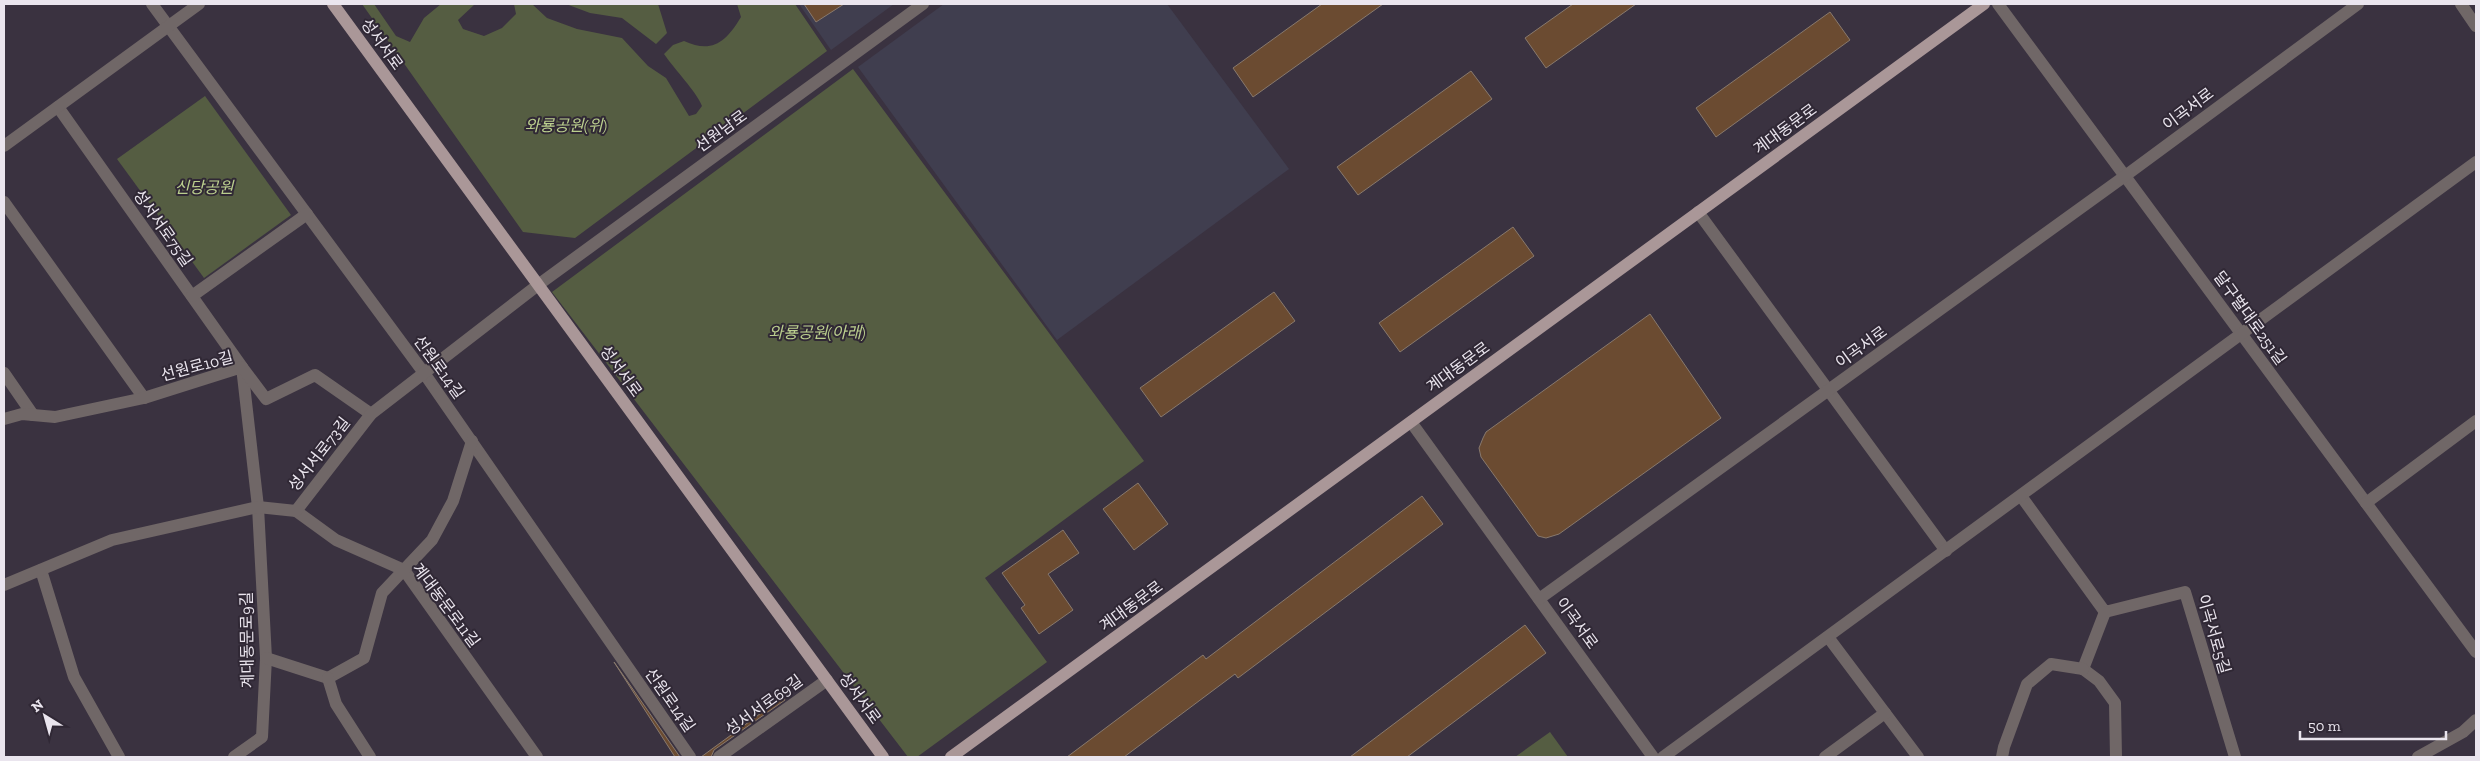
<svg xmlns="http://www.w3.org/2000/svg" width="2480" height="761" font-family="'Zilla Slab','Noto Sans KR',serif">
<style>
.education{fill:#403e4f}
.green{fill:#555d42}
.building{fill:#6b4b31;stroke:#88796d}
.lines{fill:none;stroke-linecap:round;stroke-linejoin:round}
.minor{stroke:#706767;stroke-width:12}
.major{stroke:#aa9798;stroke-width:12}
.labels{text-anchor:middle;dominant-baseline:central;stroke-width:4;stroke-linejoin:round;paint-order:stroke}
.street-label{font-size:16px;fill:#eae5ee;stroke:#302835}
.park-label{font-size:16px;font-style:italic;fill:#bbcf8e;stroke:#302835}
</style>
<rect width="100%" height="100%" fill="#3a3240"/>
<!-- education -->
<g class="education">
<path d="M799 4H894L831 50Z"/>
<path d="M944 4H1167L1289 169 1057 340 858 67Z"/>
</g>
<!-- green -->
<g class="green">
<path d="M362 4H374L396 36 410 42 424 18 441 4H475L458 20 463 29 484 36 502 28 516 14 514 4H532L547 18 577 29 622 38 648 66 666 78 689 116 696 114 702 106C696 91 675 70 664 54L673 45 684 41C712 54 726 42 741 17L737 4H795L827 51 575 238 523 232Z"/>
<path d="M566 4H658L667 33 656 44 622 18 590 13Z"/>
<path d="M853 69 1144 461 985 578 1047 662 917 757H908L552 292Z"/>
<path d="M205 96 291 215 204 278 117 159Z"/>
<path d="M1550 732 1568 757H1515Z"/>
</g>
<!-- building -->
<g class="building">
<path d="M804 4H844L816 22Z"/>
<path d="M1322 4H1383L1253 97 1233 68Z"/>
<path d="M1573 4H1636L1546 68 1525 38Z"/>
<path d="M1830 12 1850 40 1716 137 1696 108Z"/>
<path d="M1471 71 1492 99 1358 195 1337 167Z"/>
<path d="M1513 227 1534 256 1400 352 1379 323Z"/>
<path d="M1274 292 1295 321 1161 417 1140 388Z"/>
<path d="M1650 314 1721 418 1559 534 1546 538 1538 536 1481 457 1479 448 1483 438 1486 432Z"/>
<path d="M1138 483 1168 524 1134 550 1103 509Z"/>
<path d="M1422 496 1443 524 1238 678 1235 674 1124 757H1067L1203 655 1206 659Z"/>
<path d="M1063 530 1079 553 1048 574 1073 610 1039 634 1021 608 1025 605 1002 573Z"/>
<path d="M1525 625 1546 653 1407 757H1350Z"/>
<path d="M614 662 680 757H675Z"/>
<path d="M783 697 785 700 714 750 711 757H701Z"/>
</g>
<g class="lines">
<!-- minor -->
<g class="minor">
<path d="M152 4 424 373 690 757"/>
<path d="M1998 4 2476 652"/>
<path d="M2461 4 2476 26"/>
<path d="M58 107 242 367 258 507 266 658 262 737 234 757"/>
<path d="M4 146 199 4"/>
<path d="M4 202 144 398"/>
<path d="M1698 212 1946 551"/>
<path d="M192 296 307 214"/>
<path d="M4 373 33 415"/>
<path d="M4 419 22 414 55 417 144 398 242 367 266 399 315 375 371 414"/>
<path d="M1411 422 1653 757"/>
<path d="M2021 496 2105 612 2185 592 2235 757"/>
<path d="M2366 503 2476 421"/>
<path d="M296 511 336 540 404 570 537 757"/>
<path d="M41 570 74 677 119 757"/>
<path d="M4 585 112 540 258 507 296 511 371 414 538 285 923 4"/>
<path d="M1539 599 2125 176 2358 4"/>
<path d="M1828 637 1918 757"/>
<path d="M266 658 328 678"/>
<path d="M2083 669 2099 681 2115 703 2116 757"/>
<path d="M2083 669 2105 612"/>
<path d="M328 678 364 658 382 593 432 540 453 501 472 441"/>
<path d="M328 678 336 704 370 757"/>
<path d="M719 757 827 680"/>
<path d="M1663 757 2476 162"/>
<path d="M1825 757 1885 713"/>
<path d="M2002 757 2004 747 2027 684 2051 664 2083 669"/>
<path d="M2418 757 2463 732 2476 720"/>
</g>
<!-- major -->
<g class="major">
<path d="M333 4 883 757"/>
<path d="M951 757 1984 4"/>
</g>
</g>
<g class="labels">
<!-- street labels -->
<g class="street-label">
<text transform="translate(382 44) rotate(54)">성서서로</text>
<text transform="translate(2188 109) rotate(-37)">이곡서로</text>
<text transform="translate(1785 129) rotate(-36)">계대동문로</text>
<text transform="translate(721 131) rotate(-36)">선원남로</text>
<text transform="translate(163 228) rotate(55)">성서서로75길</text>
<text transform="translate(2250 318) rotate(54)">달구벌대로251길</text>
<text transform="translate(1861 347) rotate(-36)">이곡서로</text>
<text transform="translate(197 366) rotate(-15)">선원로10길</text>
<text transform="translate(439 367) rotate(54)">선원로14길</text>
<text transform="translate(1458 367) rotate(-36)">계대동문로</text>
<text transform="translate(621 371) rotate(54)">성서서로</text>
<text transform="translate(319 454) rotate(-52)">성서서로73길</text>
<text transform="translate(446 605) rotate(53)">계대동문로11길</text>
<text transform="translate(1131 606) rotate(-36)">계대동문로</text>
<text transform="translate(1577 623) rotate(54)">이곡서로</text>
<text transform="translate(2214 634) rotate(74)">이곡서로5길</text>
<text transform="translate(247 640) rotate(-91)">계대동문로9길</text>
<text transform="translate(860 698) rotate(54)">성서서로</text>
<text transform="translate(670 700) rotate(55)">선원로14길</text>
<text transform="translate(764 705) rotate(-36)">성서서로69길</text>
</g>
<!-- park labels -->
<g class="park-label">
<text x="566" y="125">와룡공원(위)</text>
<text x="204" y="187">신당공원</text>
<text x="817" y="332">와룡공원(아래)</text>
</g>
</g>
<!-- border -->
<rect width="2480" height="761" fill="none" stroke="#eae5ee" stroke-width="10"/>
<!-- north arrow -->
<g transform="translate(45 716) rotate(323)" stroke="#302835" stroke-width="4" paint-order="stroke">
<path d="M0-4L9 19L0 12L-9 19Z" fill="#eae5ee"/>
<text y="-8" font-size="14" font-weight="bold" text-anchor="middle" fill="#eae5ee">N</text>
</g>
<!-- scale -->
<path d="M2300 731v8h146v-8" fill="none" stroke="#eae5ee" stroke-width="2.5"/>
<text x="2308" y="731" font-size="15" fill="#eae5ee" stroke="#302835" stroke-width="4" paint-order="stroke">50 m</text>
</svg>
